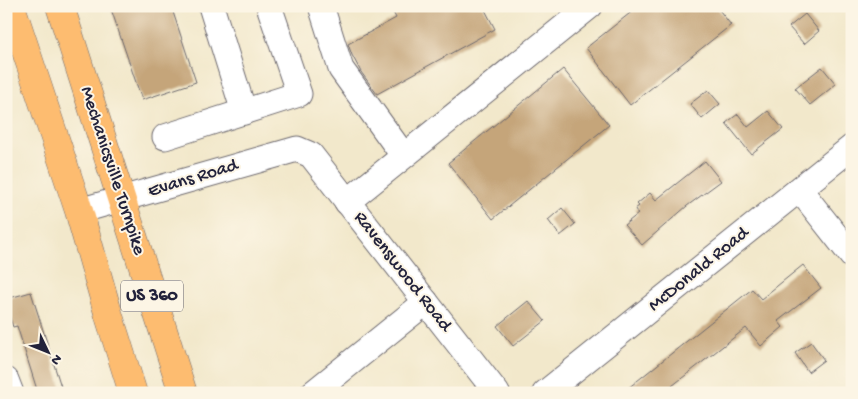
<svg xmlns="http://www.w3.org/2000/svg" width="858" height="399" font-family="'Gochi Hand',sans-serif">
<style>
.building{fill:#c5a57a}
.lines{fill:none;stroke-linecap:round;stroke-linejoin:round}
.minor-casing{stroke:#6b676d;stroke-width:27}
.highway-casing{stroke:#6b676d;stroke-width:29}
.minor{stroke:#fff;stroke-width:25}
.highway{stroke:#fdbc70;stroke-width:28}
.labels{text-anchor:middle;dominant-baseline:central;stroke-width:4;stroke-linejoin:round;paint-order:stroke}
.shield{fill:#fcf5e5;stroke:#63616e;stroke-width:1}
.shield-label{font-size:18px;font-weight:bold;fill:#22223b}
.street-label{font-size:19px;fill:#22223b;stroke:#fcf5e5}
</style>
<rect width="100%" height="100%" fill="#fcf5e5"/>
<filter id="ink" filterUnits="userSpaceOnUse"><feTurbulence type="fractalNoise" baseFrequency=".02" numOctaves="2"/><feDisplacementMap in="SourceGraphic" scale="10" xChannelSelector="R" yChannelSelector="G"/><feConvolveMatrix kernelMatrix="1 2 1 2 8 2 1 2 1" color-interpolation-filters="sRGB"/></filter>
<filter id="wash" filterUnits="userSpaceOnUse"><feTurbulence type="fractalNoise" baseFrequency=".0096" numOctaves="4" result="noise"/><feDisplacementMap in="SourceGraphic" scale="20" xChannelSelector="R" yChannelSelector="G"/><feGaussianBlur stdDeviation="1.12" result="paint"/><feColorMatrix in="noise" values="0 0 0 0 0 0 0 0 0 0 0 0 0 0 0 0 0 1.4 0 .05"/><feComposite in="paint" operator="in"/></filter>
<g filter="url(#wash)">
<rect width="100%" height="100%" fill="#f2e8cb"/>
<g id="blocks">
<!-- building -->
<g class="building">
<path d="M110 6H171L196 82 142 100Z"/>
<path d="M403 6H483L495 29 377 94 361 72 352 55 348 44 396 18 393 12Z"/>
<path d="M639 6H716L731 25 630 105 586 48Z"/>
<path d="M805 14 819 31 804 44 789 27Z"/>
<path d="M822 67 836 84 810 105 795 88Z"/>
<path d="M563 69 609 125 493 219 448 163Z"/>
<path d="M708 90 720 104 702 119 690 104Z"/>
<path d="M768 111 783 129 751 154 726 123 738 114 748 127Z"/>
<path d="M705 161 721 181 687 206 642 245 624 225 638 214 635 209 639 206 637 204 650 193 656 200Z"/>
<path d="M562 208 575 224 560 236 548 220Z"/>
<path d="M803 265 821 288 778 321 783 327 761 346 746 328 663 393H622L752 289 761 299Z"/>
<path d="M31 292 63 393H38L17 326 13 327 6 306V299Z"/>
<path d="M528 301 545 321 513 346 497 326Z"/>
<path d="M811 342 824 360 808 372 795 353Z"/>
</g>
</g>
</g>
<g filter="url(#ink)">
<use href="#blocks" fill-opacity="0" stroke="#6b676d" stroke-width="1"/>
<g class="lines">
<!-- minor casing -->
<g class="minor-casing">
<g id="minor">
<path d="M211 6 244 112"/>
<path d="M321 6 341 69 403 155"/>
<path d="M165 137 299 94 269 6"/>
<path d="M800 190 852 256"/>
<path d="M347 202 590 6"/>
<path d="M79 211 297 149 311 155 497 393"/>
<path d="M6 380 11 393"/>
<path d="M313 393 426 302"/>
<path d="M545 393 852 147"/>
</g>
</g>
<!-- highway casing -->
<g class="highway-casing">
<g id="highway">
<path d="M11 6 79 211 109 316 133 393"/>
<path d="M60 6 183 393"/>
</g>
</g>
<!-- minor -->
<use href="#minor" class="minor"/>
<!-- highway -->
<use href="#highway" class="highway"/>
</g>
</g>
<g class="labels">
<!-- shield labels -->
<rect class="shield" x="121" y="280.5" width="62" height="31" rx="4"/>
<g class="shield-label">
<text x="152" y="296">US 360</text>
</g>
<!-- street labels -->
<g class="street-label">
<text transform="translate(112 171) rotate(72)">Mechanicsville Turnpike</text>
<text transform="translate(193 179) rotate(-17)">Evans Road</text>
<text transform="translate(699 270) rotate(-39)">McDonald Road</text>
<text transform="translate(402 272) rotate(52)">Ravenswood Road</text>
</g>
</g>
<!-- margin -->
<rect width="858" height="399" fill="none" stroke="#fcf5e5" stroke-width="25"/>
<!-- north arrow -->
<g transform="translate(48 352) rotate(133)" stroke="#fcf5e5" stroke-width="4" paint-order="stroke">
<path d="M0-4L9 19L0 12L-9 19Z" fill="#22223b"/>
<text y="-8" font-size="14" font-weight="bold" text-anchor="middle" fill="#22223b">N</text>
</g>
</svg>
